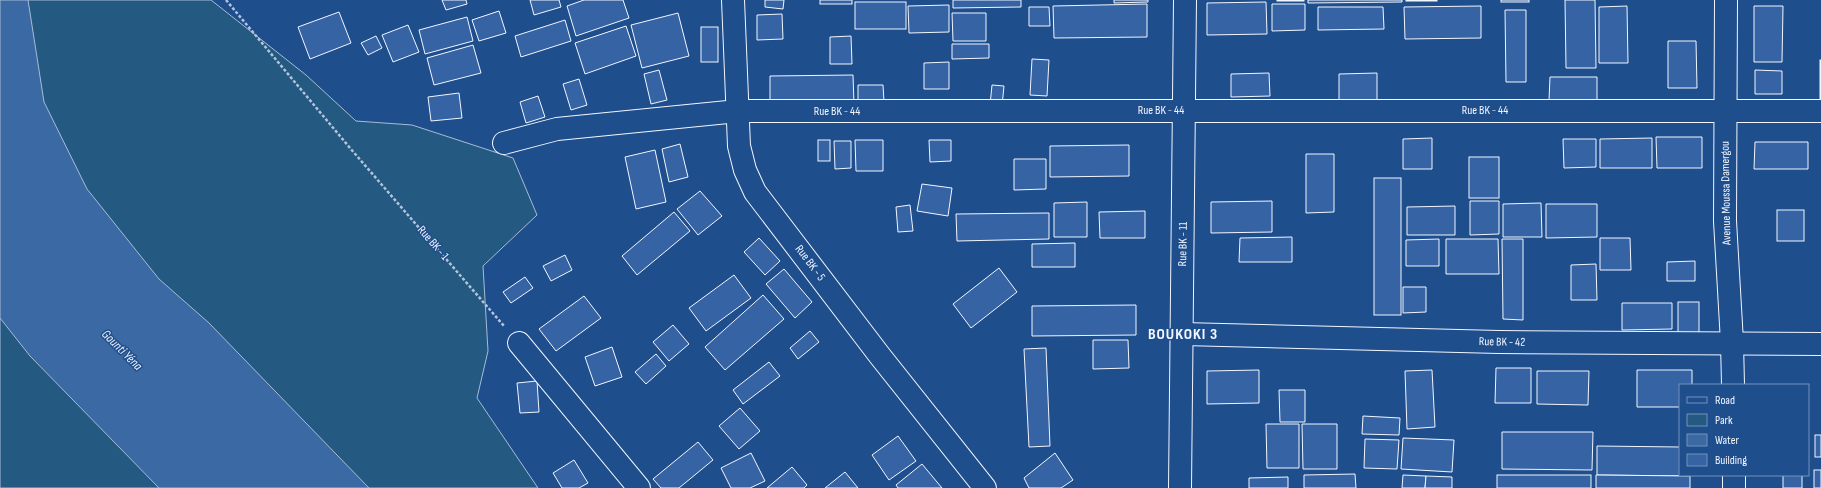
<svg xmlns="http://www.w3.org/2000/svg" width="1821" height="488" font-family="'Sofia Sans Condensed',sans-serif">
<style>
.green{fill:#245a82;stroke:#a8bbd7}
.water{fill:#3b69a3;stroke:#a8bbd7}
.building{fill:#3563a3;stroke:#f2f6ff}
.lines{fill:none;stroke-linecap:round;stroke-linejoin:round}
.minor-casing{stroke:#f2f6ff;stroke-width:24}
.path{stroke:#b3c4dc;stroke-width:2.5;stroke-dasharray:3 2;stroke-linecap:butt}
.minor{stroke:#1f4e8c;stroke-width:22}
.labels{text-anchor:middle;dominant-baseline:central;stroke-width:3;stroke-linejoin:round;paint-order:stroke}
.street-label{font-size:12px;fill:#f2f6ff;stroke:#1f4e8c}
.water-label{font-size:13px;font-style:italic;fill:#f2f6ff;stroke:#1f4e8c}
.district-label{font-size:16px;font-weight:bold;letter-spacing:1px;fill:#f2f6ff;stroke:#1f4e8c}
</style>
<rect width="100%" height="100%" fill="#1f4e8c"/>
<!-- green -->
<path class="green" d="M0 0H211L306 75 356 121 412 125 513 158 537 215 483 266 488 351 477 398 538 488H0Z"/>
<!-- water -->
<path class="water" d="M0 0H28L44 102 87 189 159 279 209 323 369 488H159L30 356 0 318Z"/>
<!-- building -->
<g class="building">
<path d="M442 0H466L467 4 446 10Z"/>
<path d="M530 0H559L561 7 534 15Z"/>
<path d="M584 0H623L629 18 576 36 567 6Z"/>
<path d="M765 0H784L783 9 765 7Z"/>
<rect x="820" y="0" width="32" height="4"/>
<path d="M953 0H1021V7L953 8Z"/>
<path d="M1114 0H1148V2L1114 3Z"/>
<rect x="1277" y="0" width="27" height="1"/>
<path d="M1308 0H1402V2L1308 3Z"/>
<rect x="1406" y="0" width="31" height="1"/>
<rect x="1501" y="0" width="28" height="2"/>
<path d="M1565 0H1595L1596 68H1566Z"/>
<rect x="855" y="2" width="51" height="27"/>
<path d="M1266 2 1267 34 1207 35V3Z"/>
<path d="M1147 4V37L1054 38 1053 6Z"/>
<path d="M1272 4H1305V30L1272 31Z"/>
<path d="M949 5V32L909 33 908 6Z"/>
<path d="M1481 6V38L1405 39 1404 7Z"/>
<path d="M1627 6 1628 63H1599V7Z"/>
<path d="M1754 6H1783L1782 62H1754Z"/>
<path d="M1029 7H1049L1050 26H1029Z"/>
<path d="M1318 7H1383L1384 29 1318 30Z"/>
<path d="M1505 10H1526V82H1506Z"/>
<path d="M499 11 506 33 479 41 472 20Z"/>
<path d="M339 12 351 43 310 59 298 27Z"/>
<path d="M678 13 689 56 642 68 631 25Z"/>
<path d="M952 13H986V41H953Z"/>
<path d="M782 14 783 39 757 40V15Z"/>
<path d="M467 17 473 41 425 54 419 30Z"/>
<path d="M565 20 571 41 521 57 515 36Z"/>
<path d="M408 25 419 52 393 62 382 35Z"/>
<path d="M626 26 636 56 585 74 575 43Z"/>
<rect x="701" y="27" width="17" height="35"/>
<path d="M376 36 382 48 368 55 361 43Z"/>
<path d="M851 36 852 64H830V37Z"/>
<path d="M1668 41H1696L1697 88H1668Z"/>
<path d="M952 44H989V58L952 59Z"/>
<path d="M473 45 481 73 434 85 427 58Z"/>
<path d="M1032 59 1049 60 1047 96 1030 95Z"/>
<rect x="1820" y="60" width="1" height="41"/>
<path d="M949 62V89H924V63Z"/>
<path d="M659 70 667 100 651 104 644 74Z"/>
<path d="M1755 70 1782 71V94H1755Z"/>
<path d="M1269 73 1270 96 1231 97V74Z"/>
<path d="M1377 73V102L1339 103V74Z"/>
<path d="M853 75 854 104 770 105V76Z"/>
<path d="M1550 77H1597V101L1549 100Z"/>
<path d="M579 79 587 105 571 110 563 84Z"/>
<path d="M858 85H883L884 102 858 103Z"/>
<path d="M992 85 1004 86 1002 106 990 105Z"/>
<path d="M459 93 462 118 431 121 428 97Z"/>
<path d="M538 96 545 117 526 123 520 102Z"/>
<path d="M1656 137H1702V168H1657Z"/>
<path d="M1432 138V169H1403V139Z"/>
<path d="M1652 138V168H1600V139Z"/>
<path d="M1563 139H1596V167L1564 168Z"/>
<rect x="818" y="140" width="12" height="21"/>
<path d="M855 140H883V171H856Z"/>
<path d="M929 140H951V161L930 162Z"/>
<path d="M834 141H851V168L835 169Z"/>
<path d="M1755 142H1808V169H1754Z"/>
<path d="M680 144 688 177 669 182 662 149Z"/>
<path d="M1129 145V176L1050 177V146Z"/>
<path d="M655 150 666 202 636 209 625 157Z"/>
<path d="M1306 154H1334V212L1306 213Z"/>
<rect x="1469" y="157" width="30" height="41"/>
<path d="M1014 159H1046V189L1014 190Z"/>
<rect x="1374" y="178" width="27" height="137"/>
<path d="M922 184 952 188 948 216 917 211Z"/>
<path d="M700 191 722 216 698 235 677 209Z"/>
<path d="M1272 201V232L1211 233V202Z"/>
<path d="M1470 201H1499V234L1470 235Z"/>
<path d="M1087 202V237H1054V203Z"/>
<path d="M1541 203 1542 237H1503V204Z"/>
<path d="M1546 204H1597V237L1546 238Z"/>
<path d="M910 205 913 231 898 232 896 207Z"/>
<path d="M1455 206V235H1407V207Z"/>
<rect x="1777" y="210" width="27" height="31"/>
<path d="M1145 211V238H1100L1099 212Z"/>
<path d="M674 212 690 231 637 275 622 256Z"/>
<path d="M1049 213V239L957 241 956 214Z"/>
<path d="M1292 237V262H1239L1240 238Z"/>
<path d="M759 238 780 261 765 275 744 252Z"/>
<path d="M1600 238H1630L1631 270H1600Z"/>
<path d="M1439 239V266H1406V240Z"/>
<path d="M1446 239H1498L1499 274H1446Z"/>
<path d="M1502 239H1523V320L1503 319Z"/>
<path d="M1075 243V267H1032V244Z"/>
<path d="M565 255 572 270 551 281 543 266Z"/>
<path d="M1695 261V281H1667V262Z"/>
<path d="M1596 264 1597 300H1571V265Z"/>
<path d="M999 268 1017 292 971 328 953 304Z"/>
<path d="M784 269 812 302 795 318 766 284Z"/>
<path d="M734 275 751 298 706 331 689 308Z"/>
<path d="M525 277 533 288 511 303 503 292Z"/>
<path d="M1403 287H1426V312L1403 313Z"/>
<path d="M763 295 784 319 725 370 705 347Z"/>
<path d="M584 296 601 318 556 351 539 329Z"/>
<rect x="1678" y="302" width="21" height="32"/>
<path d="M1622 303H1672V329L1622 330Z"/>
<path d="M1136 305V335L1032 336V306Z"/>
<path d="M673 325 689 344 669 361 653 342Z"/>
<path d="M810 331 819 342 798 359 790 348Z"/>
<path d="M1093 340H1128L1129 368 1093 369Z"/>
<path d="M612 347 622 377 595 386 585 357Z"/>
<path d="M1046 348 1050 446 1029 447 1024 349Z"/>
<path d="M656 354 666 366 646 384 635 372Z"/>
<path d="M769 362 780 376 743 404 733 390Z"/>
<path d="M1496 368H1531V403H1495Z"/>
<path d="M1259 370V403L1207 404V371Z"/>
<path d="M1432 370 1435 427 1407 429 1405 371Z"/>
<path d="M1637 370H1692V385H1680V407H1637Z"/>
<path d="M1537 371H1589L1588 405 1537 404Z"/>
<path d="M537 381 539 412 520 413 517 383Z"/>
<path d="M1279 390H1305V422H1280Z"/>
<path d="M740 408 760 431 739 449 719 426Z"/>
<path d="M1363 416 1400 418 1399 435 1362 434Z"/>
<path d="M1266 424H1299V468H1267Z"/>
<path d="M1302 424H1337V469H1303Z"/>
<path d="M1502 432H1593L1592 470 1502 469Z"/>
<rect x="1815" y="435" width="6" height="22"/>
<path d="M898 436 916 461 889 480 872 455Z"/>
<path d="M1403 438 1454 440 1452 472 1401 469Z"/>
<path d="M1365 439 1399 440 1397 469 1364 468Z"/>
<path d="M698 442 713 460 679 488H661L653 479Z"/>
<path d="M1597 446 1680 447V475L1690 476 1597 475Z"/>
<path d="M751 453 765 481 750 488H731L721 468Z"/>
<path d="M1055 453 1073 480 1061 488H1029L1024 478Z"/>
<path d="M574 460 588 483 579 488H562L553 473Z"/>
<path d="M922 464 942 488H898L896 485Z"/>
<path d="M792 467 807 485 804 488H767Z"/>
<rect x="1814" y="470" width="7" height="18"/>
<path d="M845 472 858 488H825Z"/>
<path d="M1355 474 1356 488H1304V475Z"/>
<path d="M1403 475 1426 476 1425 488H1402Z"/>
<rect x="1497" y="475" width="94" height="13"/>
<path d="M1596 475 1690 476V488H1596Z"/>
<rect x="1783" y="475" width="19" height="13"/>
<path d="M1426 476 1452 477V488H1425Z"/>
<path d="M1288 477V488H1249V478Z"/>
</g>
<g class="lines">
<!-- minor casing -->
<g class="minor-casing">
<g id="minor">
<path d="M733 0 739 146 745 170 755 192 880 356 985 488"/>
<path d="M1726 0 1725 221 1732 342 1733 385"/>
<path d="M504 143 557 129 738 111H1821"/>
<path d="M1183 334 1499 342 1821 344"/>
<path d="M519 343 639 488"/>
<path d="M1180 488 1185 0"/>
<path d="M1734 488V475"/>
</g>
</g>
<!-- path -->
<path class="path" d="M226 0 350 148 504 326"/>
<!-- minor -->
<use href="#minor" class="minor"/>
</g>
<g class="labels">
<!-- street labels -->
<g class="street-label">
<text x="1161" y="110">Rue BK - 44</text>
<text x="1485" y="110">Rue BK - 44</text>
<text x="837" y="111">Rue BK - 44</text>
<text transform="translate(1726 193) rotate(-91)">Avenue Moussa Damergou</text>
<text transform="translate(433 243) rotate(49)">Rue BK - 1</text>
<text transform="translate(1183 244) rotate(-89)">Rue BK - 11</text>
<text transform="translate(810 263) rotate(53)">Rue BK - 5</text>
<text transform="translate(1502 342) rotate(1)">Rue BK - 42</text>
</g>
<!-- water labels -->
<g class="water-label">
<text transform="translate(122 350) rotate(45)">Gounti Yéna</text>
</g>
<!-- district labels -->
<g class="district-label">
<text x="1183" y="334">BOUKOKI 3</text>
</g>
</g>
<!-- legend -->
<rect x="1679" y="384" width="130" height="92" fill="#1f4e8c" stroke="#7391ba"/>
<rect x="1687" y="397" width="20" height="6" fill="#1f4e8c" stroke="#7391ba"/>
<text x="1715" y="404" font-size="12" fill="#f2f6ff">Road</text>
<rect x="1687" y="414" width="20" height="12" fill="#245a82" stroke="#7391ba"/>
<text x="1715" y="424" font-size="12" fill="#f2f6ff">Park</text>
<rect x="1687" y="434" width="20" height="12" fill="#3b69a3" stroke="#7391ba"/>
<text x="1715" y="444" font-size="12" fill="#f2f6ff">Water</text>
<rect x="1687" y="454" width="20" height="12" fill="#3563a3" stroke="#7391ba"/>
<text x="1715" y="464" font-size="12" fill="#f2f6ff">Building</text>
</svg>
